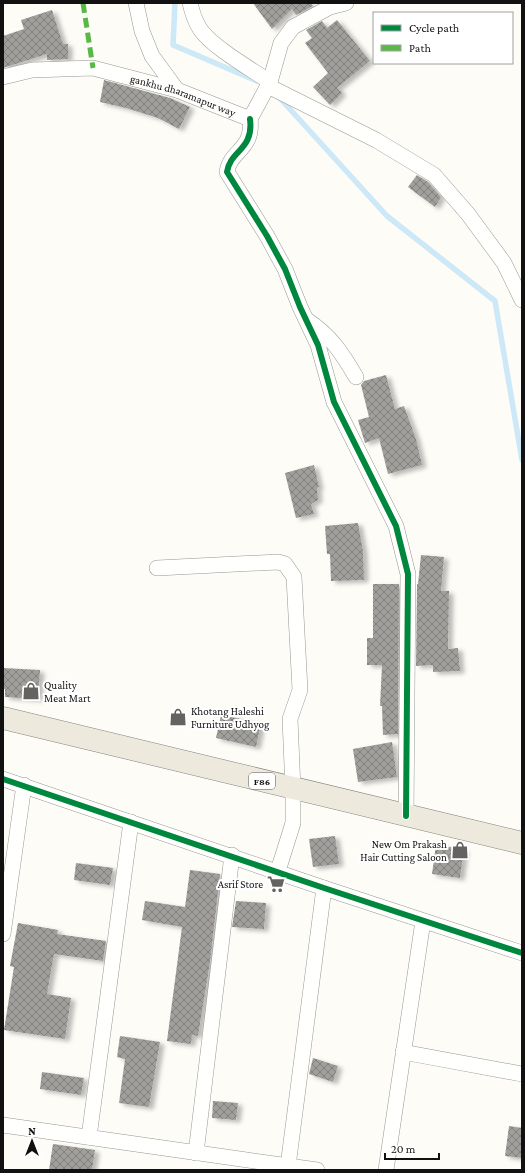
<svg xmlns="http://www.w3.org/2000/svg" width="525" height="1173" font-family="'Crimson Pro',serif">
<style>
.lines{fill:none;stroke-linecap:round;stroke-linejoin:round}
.stream{stroke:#cde8f7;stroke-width:5.5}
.building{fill:url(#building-cross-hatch);filter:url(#shadow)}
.street-casing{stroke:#979795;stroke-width:16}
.primary-casing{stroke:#858482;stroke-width:23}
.street{stroke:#fffffe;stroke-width:15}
.primary{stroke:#ede9dc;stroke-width:22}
.quiet{stroke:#58b947;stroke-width:5;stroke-dasharray:10 5;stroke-linecap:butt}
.cycleway-casing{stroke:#fff;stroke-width:8}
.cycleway{stroke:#00873e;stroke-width:6}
.labels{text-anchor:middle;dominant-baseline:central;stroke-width:4;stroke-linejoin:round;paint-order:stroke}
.shield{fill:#fff;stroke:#585858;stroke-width:1}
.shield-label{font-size:10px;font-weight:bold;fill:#111}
.street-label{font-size:11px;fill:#111;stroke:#fff}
.poi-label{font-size:11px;fill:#111;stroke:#fff;text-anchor:start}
</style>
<defs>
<pattern id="building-cross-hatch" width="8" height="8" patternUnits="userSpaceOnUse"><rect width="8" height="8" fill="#a19f9c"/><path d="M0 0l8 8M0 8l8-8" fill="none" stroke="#82807e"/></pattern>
<filter id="shadow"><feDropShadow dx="4.5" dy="2.5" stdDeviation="2" flood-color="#0004"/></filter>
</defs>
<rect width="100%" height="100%" fill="#fdfcf7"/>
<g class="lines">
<!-- stream -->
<g class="stream">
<path d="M175 3 173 45 257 81"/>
<path d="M278 96 387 216 495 301 522 460"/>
</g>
</g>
<!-- building -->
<g class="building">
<path d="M253 3H311L313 6 296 15 292 9 272 29Z"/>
<path d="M52 10 63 44H68V59L47 60V54L3 68V36L24 29 21 20Z"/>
<path d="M337 20 370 61 337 88 342 93 330 105 313 87 328 73 305 43 312 38 306 30 322 21 327 28Z"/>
<path d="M104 80 170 98 190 107 179 129 158 118 126 108 100 102Z"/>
<path d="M417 175 428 182 441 197 435 207 408 187Z"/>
<path d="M386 375 395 409 404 406 416 439 422 465 388 474 379 438 365 443 358 420 369 417 361 385 364 381Z"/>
<path d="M314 465 319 487 317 488 318 500 311 504 314 514 296 518 285 473Z"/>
<path d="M358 523 363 551 364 580 331 581 330 554H327L325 526Z"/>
<path d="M421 555 444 557 441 591H449L448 649 458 648 460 671 433 672V665L416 666 417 584H418Z"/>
<path d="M373 584H399L398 734 383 735 382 706H380L382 665H367V638H373Z"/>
<path d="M3 668 40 670 38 699 5 697V689H3Z"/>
<path d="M221 715 261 723 256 747 216 738Z"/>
<path d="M392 742 397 777 358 782 353 749Z"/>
<path d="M335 836 339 864 313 867 309 839Z"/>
<path d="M436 845 464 849 460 878 432 874Z"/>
<path d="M76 863 113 868 110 885 74 880Z"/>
<path d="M190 870 220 874 210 962 198 1036 192 1035 191 1044 167 1041 182 927 142 920 145 901 185 907Z"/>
<path d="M236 901 266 903 264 929 232 927Z"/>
<path d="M18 923 58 930 57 934 106 941 103 961 54 954 47 994 71 998 65 1039 4 1030 14 967 10 966Z"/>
<path d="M120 1036 160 1042 149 1107 119 1103 125 1059 117 1057Z"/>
<path d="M313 1058 338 1066 333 1082 309 1074Z"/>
<path d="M42 1072 84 1078 81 1095 40 1089Z"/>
<path d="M213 1101 238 1103 236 1120 212 1118Z"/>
<path d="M509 1126 522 1128V1158L505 1156Z"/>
<path d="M53 1144 95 1150 92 1170H49Z"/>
</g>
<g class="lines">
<!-- street casing -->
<g class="street-casing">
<g id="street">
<path d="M136 3 142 31 152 56 177 90"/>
<path d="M190 3C192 12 195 21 200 29 212 47 251 69 270 82"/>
<path id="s1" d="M3 77 32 70 93 68 177 90 250 119 270 82 281 43 293 27 330 7 346 3"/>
<path d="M268 86 376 140 434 175 468 214 504 263 522 300"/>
<path d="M250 119C254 150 230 150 227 172L267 236 285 269 300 307 318 345 334 402 396 526 408 574 406 816"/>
<path d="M307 320C331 336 342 353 356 377"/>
<path d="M157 568 278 562 285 564 294 577 300 690 290 719 293 789V823L278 871"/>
<path d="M3 779 324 888 522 953"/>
<path d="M3 934 24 785"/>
<path d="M403 1052 522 1074"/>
<path d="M3 1125 317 1170"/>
<path d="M89 1137 131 822"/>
<path d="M196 1153 232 855"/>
<path d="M288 1166 324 888"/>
<path d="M386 1170 423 921"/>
</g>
</g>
<!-- primary casing -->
<g class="primary-casing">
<path id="primary" d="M3 718 522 843"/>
</g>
<!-- street -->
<use href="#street" class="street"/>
<!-- primary -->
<use href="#primary" class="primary"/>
<!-- quiet -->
<path class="quiet" d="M83 3 93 68"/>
<!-- cycleway casing -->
<g class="cycleway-casing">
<g id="cycleway">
<path d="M250 119C254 150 230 150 227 172L267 236 285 269 300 307 318 345 334 402 396 526 408 574 406 816"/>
<path d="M3 779 324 888 522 953"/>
</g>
</g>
<!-- cycleway -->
<use href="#cycleway" class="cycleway"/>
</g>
<!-- icons -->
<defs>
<g id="shop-bare" transform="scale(1.38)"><path d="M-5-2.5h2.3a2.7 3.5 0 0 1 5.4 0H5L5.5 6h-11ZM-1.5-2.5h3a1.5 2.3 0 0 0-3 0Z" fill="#646362" stroke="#fff" stroke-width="2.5" paint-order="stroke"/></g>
<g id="supermarket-bare" transform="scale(1.38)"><path d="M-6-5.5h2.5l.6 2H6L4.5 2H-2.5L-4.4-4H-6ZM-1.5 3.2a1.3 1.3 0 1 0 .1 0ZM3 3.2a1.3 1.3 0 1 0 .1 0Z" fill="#646362" stroke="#fff" stroke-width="2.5" paint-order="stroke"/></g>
</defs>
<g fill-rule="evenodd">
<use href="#shop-bare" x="31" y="691"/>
<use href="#shop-bare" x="178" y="717"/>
<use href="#shop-bare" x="460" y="850"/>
<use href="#supermarket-bare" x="276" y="884"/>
</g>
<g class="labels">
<!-- shield labels -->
<rect class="shield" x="249" y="773" width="26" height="16" rx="3"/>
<g class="shield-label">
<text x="262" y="781">F86</text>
</g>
<!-- street labels -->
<g class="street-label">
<text stroke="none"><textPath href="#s1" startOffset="185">gankhu dharamapur way</textPath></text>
</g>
<!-- poi labels -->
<g class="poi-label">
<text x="44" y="685">Quality<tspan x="44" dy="13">Meat Mart</tspan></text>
<text x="191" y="711">Khotang Haleshi<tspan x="191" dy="13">Furniture Udhyog</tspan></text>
<text x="447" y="844" text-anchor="end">New Om Prakash<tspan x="447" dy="13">Hair Cutting Saloon</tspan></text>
<text x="263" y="884" text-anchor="end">Asrif Store</text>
</g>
</g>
<!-- border -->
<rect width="525" height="1173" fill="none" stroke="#111111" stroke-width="8"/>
<!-- legend -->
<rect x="373" y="12" width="140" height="52" fill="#ffffff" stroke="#a0a0a0"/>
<rect x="381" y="25" width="20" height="6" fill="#00873e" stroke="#a0a0a0"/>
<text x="409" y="32" font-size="12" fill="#111111">Cycle path</text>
<rect x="381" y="45" width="20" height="6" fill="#58b947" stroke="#a0a0a0"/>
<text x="409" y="52" font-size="12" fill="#111111">Path</text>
<!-- north arrow -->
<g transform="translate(32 1141)" stroke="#ffffff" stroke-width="3" paint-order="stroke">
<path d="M0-3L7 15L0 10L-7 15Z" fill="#111111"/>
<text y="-6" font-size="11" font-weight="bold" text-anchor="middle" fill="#111111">N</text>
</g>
<!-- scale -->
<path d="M385 1153v6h54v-6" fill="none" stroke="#111111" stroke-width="2"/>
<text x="391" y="1153" font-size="12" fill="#111111" stroke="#ffffff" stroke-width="3" paint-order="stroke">20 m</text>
</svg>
